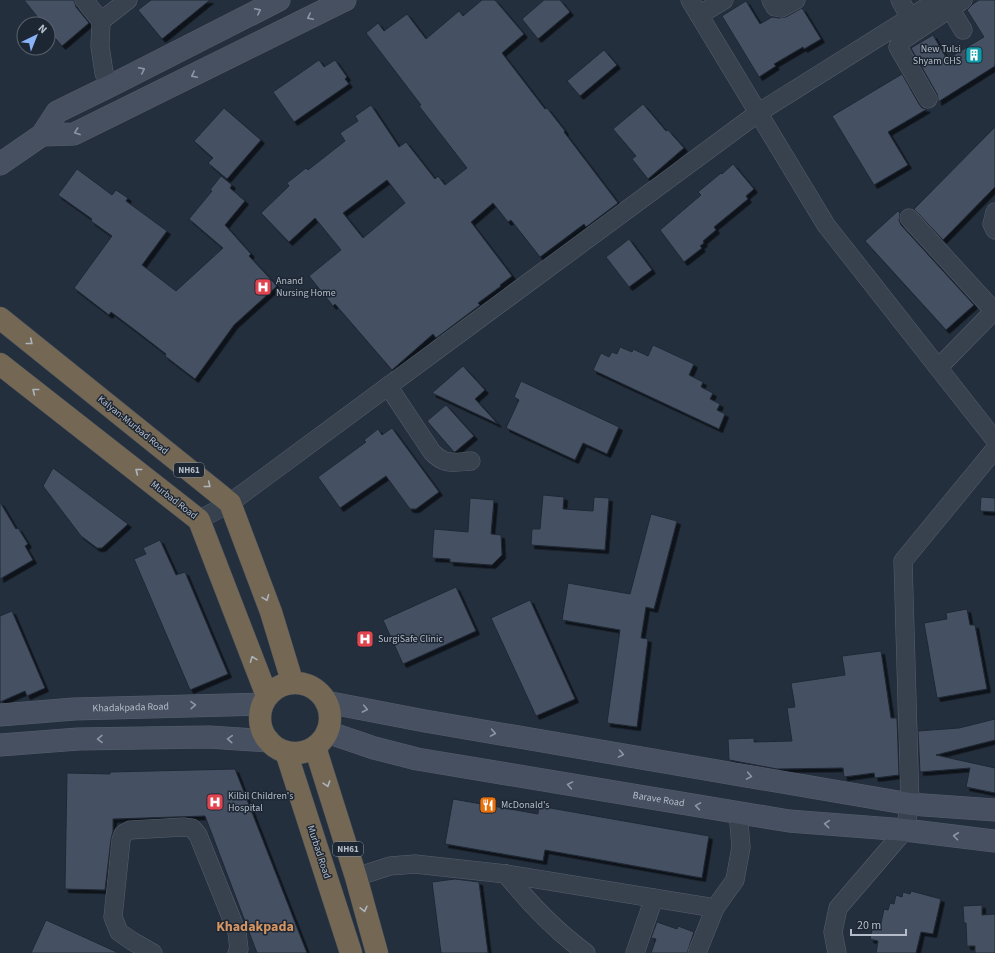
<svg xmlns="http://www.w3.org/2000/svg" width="995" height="953" font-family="'Source Sans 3',sans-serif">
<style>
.building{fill:#455162;stroke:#1f2835;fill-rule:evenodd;filter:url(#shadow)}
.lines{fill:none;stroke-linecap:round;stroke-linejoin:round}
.street-casing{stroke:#565f6c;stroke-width:19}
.secondary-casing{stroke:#565f6c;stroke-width:23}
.highway-casing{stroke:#434c59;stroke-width:23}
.street{stroke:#38414e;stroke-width:18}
.secondary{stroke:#465061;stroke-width:22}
.highway{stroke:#746855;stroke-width:22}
.oneway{stroke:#8e96a5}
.oneway2{stroke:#aeb4bd}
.labels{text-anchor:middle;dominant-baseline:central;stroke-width:3;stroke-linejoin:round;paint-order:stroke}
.shield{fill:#1d2633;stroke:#878f9c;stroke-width:1}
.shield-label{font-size:9px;font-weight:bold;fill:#b4bcc9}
.poi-label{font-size:10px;fill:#b4bcc9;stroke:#1d2633;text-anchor:start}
.street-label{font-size:10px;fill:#b4bcc9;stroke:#1d2633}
.district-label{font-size:14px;font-weight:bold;fill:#d59563;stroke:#1d2633}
</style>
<defs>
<filter id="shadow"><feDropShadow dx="3.5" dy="3.5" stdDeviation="0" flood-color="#0009"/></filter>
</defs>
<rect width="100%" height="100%" fill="#242f3e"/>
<!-- building -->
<g class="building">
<path d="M24 0H74L76 7 89 23 62 46 48 30V24H43Z"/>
<path d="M151 0H210L162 39 138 10Z"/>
<path d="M482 0H495L524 34 502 53 545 109 547 108 565 131 564 132 618 203 586 227 584 224 540 257 511 220 508 222 493 203 471 222 512 276 500 285 501 286 478 303 480 305 436 338 433 334 392 370 335 304 333 306 309 276 341 250 315 218 289 242 261 213 289 186 287 183 306 168 308 170 345 141 340 133 358 121 355 116 371 105 399 147 406 142 435 179 438 176 445 185 467 168 419 106 421 105 366 33 378 23 384 31 407 14 426 39 459 11 463 16ZM387 180 405 203 363 238 343 213Z"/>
<path d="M544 0H560L570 12 538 39 522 19Z"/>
<path d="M979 0H995V66L938 102V99L937 94 911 48 933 35 947 59 984 37 967 10 973 4Z"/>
<path d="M746 1 760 24 772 17 779 18 786 17 802 8 821 39 804 49 803 47 774 64 776 66 759 77 722 16Z"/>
<path d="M604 50 617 65 580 96 567 81Z"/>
<path d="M319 60 324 67 335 60 347 77 345 79 349 84 294 122 273 92Z"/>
<path d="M902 74 919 104 922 108 927 109 888 132 908 165 874 185 832 116Z"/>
<path d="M643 104 666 131 668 130 684 148 648 179 632 159 636 156 613 129Z"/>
<path d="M224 108 261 140 227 179 208 163 213 158 194 141Z"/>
<path d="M995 127V187L943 240 914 209Z"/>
<path d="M733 164 754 189 746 196 748 199 714 227 716 230 703 241 704 243 700 246 702 248 684 262 660 230 701 195 698 192 721 173 722 174Z"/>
<path d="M77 169 112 195 116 190 128 198 126 201 167 231 142 265 176 291 223 248 189 219 212 191 210 190 221 176 232 185 230 188 245 201 225 225 251 254 249 256 277 286 234 325 195 379 165 356 166 354 135 330 111 312 109 315 74 288 112 236 91 221 92 219 58 195Z"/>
<path d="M898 211 900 213 899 220 901 225 974 305 946 330 865 241Z"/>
<path d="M629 239 652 270 629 287 606 257Z"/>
<path d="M653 345 694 364 689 375 703 382 701 387 713 393 710 399 720 404 717 410 725 414 719 429 593 370 601 353 609 357 612 352 617 354 620 347 632 352 633 349 648 356Z"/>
<path d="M463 366 485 390 475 399 498 424 432 393Z"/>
<path d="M521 381 619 427 607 454 583 443 575 460 506 428 519 400 514 397Z"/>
<path d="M446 405 474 436 455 452H454L427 421Z"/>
<path d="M392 428 439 492 416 509H410L386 476 340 508 318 477 366 442 364 440 378 429 382 435Z"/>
<path d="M53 468 128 524 102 548H97L81 536 43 486Z"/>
<path d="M543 495 564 497 563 509 593 511 594 497 609 498 605 550 531 545 532 529H540Z"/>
<path d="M981 497 995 498V512L980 511Z"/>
<path d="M470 498 494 500 491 534 501 535 502 555 492 565 450 562V559L432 558 434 529 468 532Z"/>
<path d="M0 502 16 529 18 528 28 544 25 546 33 560 0 579Z"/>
<path d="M651 514 677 521 654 609 646 607 641 638 648 639 637 727 607 723 620 630 562 620 568 583 630 594Z"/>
<path d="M160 540 176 575 185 572 228 674 190 690 134 559 146 554 143 548Z"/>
<path d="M456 587 476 631 403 664 383 620Z"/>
<path d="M530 600 575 699 536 716 491 618Z"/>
<path d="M967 609 970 625H975L987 689 937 698 924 623 947 619 946 613Z"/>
<path d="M12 611 45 688 27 696 25 691 0 702V616Z"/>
<path d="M881 651 891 718H897L899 775 875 778 874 773 844 777 843 768 777 769 729 760 728 739 754 738V742L792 741 787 708 795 707 791 683 845 675 842 656Z"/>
<path d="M995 719V740L936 755 995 768V793L966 787 970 768 920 772 918 731 959 728Z"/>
<path d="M235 769 307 953H257L205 816 113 819V831L111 839 105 890 65 889 67 773 110 774V772Z"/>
<path d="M453 799 538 814 539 806 709 836 702 878 545 850 543 861 445 844Z"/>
<path d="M455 879 479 882 488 953H441L432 882Z"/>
<path d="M911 891 941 899 933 934 921 932 916 953H876L878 941 870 939 874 921 881 923 884 909 888 910 890 903 894 904 896 895 902 897 903 892 910 894Z"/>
<path d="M982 905V915L995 914V953H975V946H967L966 923H964L963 906Z"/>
<path d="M46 920 119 953H31Z"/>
<path d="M657 922 677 929 678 926 694 932 687 953H651L656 939 651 938Z"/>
</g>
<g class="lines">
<!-- street casing -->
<g class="street-casing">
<g id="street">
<path d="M84 0 101 21 100 46 104 73 112 85"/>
<path d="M690 0 826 225 995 440"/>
<path d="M771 0 775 7 781 8 796 0"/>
<path d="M900 0 910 18"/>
<path d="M945 0 963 30"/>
<path d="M699 15 724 0"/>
<path d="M101 21 128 0"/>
<path d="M928 99 898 47 901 41 963 0"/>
<path d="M995 212 992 224 995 230"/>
<path d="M909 218 994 311"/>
<path d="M939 367 995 310"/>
<path d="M388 386 432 452C445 466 454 462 471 461"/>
<path d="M199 520 230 503 758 113 938 0"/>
<path d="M506 874C529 903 556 931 586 953"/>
<path d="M356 877 390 866 415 864 506 874 715 908"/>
<path d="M153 953 132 941 119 932 113 917 121 840 123 834 130 830 183 827 192 828 198 835 237 932 239 949 237 953"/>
<path d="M635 953 654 898"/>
<path d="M697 953 715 908 735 880 741 847 738 812"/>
<path d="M837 953 833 932 838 908 905 830 910 804 903 561 995 449"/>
</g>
</g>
<!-- secondary casing -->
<g class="secondary-casing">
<g id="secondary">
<path d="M42 135 74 134 345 0"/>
<path d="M0 164 42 135 57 112 112 85 279 0"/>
<path d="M326 702 425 721 910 804 995 810"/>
<path id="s1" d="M0 715 74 709 262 704"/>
<path id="s2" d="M327 732 374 748 417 759 789 821 905 830 995 841"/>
<path d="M0 745 78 739 209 737 269 741"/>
</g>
</g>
<!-- highway casing -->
<g class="highway-casing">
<g id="highway">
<path d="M0 318 230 503 271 612 292 681"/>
<path d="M0 364 199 520 267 696"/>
<circle cx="295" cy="718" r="35"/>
<path d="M315 747 356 877 377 953"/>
<path d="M286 752 351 953"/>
</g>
</g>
<!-- street -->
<use href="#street" class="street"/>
<!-- secondary -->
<use href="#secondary" class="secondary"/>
<!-- highway -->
<use href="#highway" class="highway"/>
</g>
<!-- one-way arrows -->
<defs><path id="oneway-chevron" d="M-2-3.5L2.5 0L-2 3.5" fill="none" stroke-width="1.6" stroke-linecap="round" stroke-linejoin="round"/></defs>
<g class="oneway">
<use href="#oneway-chevron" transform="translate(258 11) rotate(-27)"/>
<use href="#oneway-chevron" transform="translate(310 17) rotate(154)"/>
<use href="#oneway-chevron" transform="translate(142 70) rotate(-27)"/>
<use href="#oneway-chevron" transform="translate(194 75) rotate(154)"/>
<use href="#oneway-chevron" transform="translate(77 132) rotate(160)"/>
<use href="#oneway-chevron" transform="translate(193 705) rotate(-2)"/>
<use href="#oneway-chevron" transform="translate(365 709) rotate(11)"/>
<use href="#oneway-chevron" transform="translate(493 733) rotate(10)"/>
<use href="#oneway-chevron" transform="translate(100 739) rotate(179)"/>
<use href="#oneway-chevron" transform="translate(230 739) rotate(-176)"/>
<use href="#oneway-chevron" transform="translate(621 754) rotate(10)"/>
<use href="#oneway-chevron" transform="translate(749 776) rotate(10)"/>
<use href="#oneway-chevron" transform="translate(570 785) rotate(-170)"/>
<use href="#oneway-chevron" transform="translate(698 806) rotate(-171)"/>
<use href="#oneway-chevron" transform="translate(827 824) rotate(-175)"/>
<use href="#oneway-chevron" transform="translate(956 836) rotate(-173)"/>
</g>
<g class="oneway2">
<use href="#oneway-chevron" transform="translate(30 342) rotate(39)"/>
<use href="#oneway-chevron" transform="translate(35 391) rotate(-142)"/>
<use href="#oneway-chevron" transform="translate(138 471) rotate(-142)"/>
<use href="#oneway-chevron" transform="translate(208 485) rotate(39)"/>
<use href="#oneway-chevron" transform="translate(266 598) rotate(69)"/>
<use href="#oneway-chevron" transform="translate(253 659) rotate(-111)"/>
<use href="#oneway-chevron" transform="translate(327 784) rotate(72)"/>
<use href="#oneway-chevron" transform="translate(364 909) rotate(76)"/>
</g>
<!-- icons -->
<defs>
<g id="building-square" transform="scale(0.9)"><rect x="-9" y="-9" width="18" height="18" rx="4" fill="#0f9aa8" stroke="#1d2633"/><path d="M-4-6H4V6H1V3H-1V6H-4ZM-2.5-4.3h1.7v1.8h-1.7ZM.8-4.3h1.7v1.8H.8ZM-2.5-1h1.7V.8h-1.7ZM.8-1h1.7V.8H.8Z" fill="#fff"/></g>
<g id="hospital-square" transform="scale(0.9)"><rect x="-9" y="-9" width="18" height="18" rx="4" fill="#e0444e" stroke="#1d2633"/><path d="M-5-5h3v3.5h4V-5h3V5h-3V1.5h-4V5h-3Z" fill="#fff"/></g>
<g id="restaurant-square" transform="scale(0.9)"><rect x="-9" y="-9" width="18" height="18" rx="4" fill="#e8710a" stroke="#1d2633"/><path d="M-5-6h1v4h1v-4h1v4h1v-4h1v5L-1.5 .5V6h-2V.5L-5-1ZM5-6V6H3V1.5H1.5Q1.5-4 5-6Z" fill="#fff"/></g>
</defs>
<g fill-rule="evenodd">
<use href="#building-square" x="974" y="55"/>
<use href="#hospital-square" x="263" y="287"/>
<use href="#hospital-square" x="365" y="639"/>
<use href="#hospital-square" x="215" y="802"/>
<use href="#restaurant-square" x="488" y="805"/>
</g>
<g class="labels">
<!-- shield labels -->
<g class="shield">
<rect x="174" y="463" width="30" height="14" rx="3"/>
<rect x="333" y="842" width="30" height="14" rx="3"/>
</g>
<g class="shield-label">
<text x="189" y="470">NH61</text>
<text x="348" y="849">NH61</text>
</g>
<!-- poi labels -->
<g class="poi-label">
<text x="961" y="49" text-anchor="end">New Tulsi<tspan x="961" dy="12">Shyam CHS</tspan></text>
<text x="276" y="281">Anand<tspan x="276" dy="12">Nursing Home</tspan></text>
<text x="378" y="639">SurgiSafe Clinic</text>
<text x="228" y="796">Kilbil Children's<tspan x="228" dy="12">Hospital</tspan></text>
<text x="501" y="805">McDonald's</text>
</g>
<!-- street labels -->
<g class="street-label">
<text transform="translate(133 425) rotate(39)">Kalyan-Murbad Road</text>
<text transform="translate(174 500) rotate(38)">Murbad Road</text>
<text stroke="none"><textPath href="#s1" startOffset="131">Khadakpada Road</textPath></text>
<text stroke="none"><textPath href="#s2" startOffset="339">Barave Road</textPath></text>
<text transform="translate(319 852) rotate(72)">Murbad Road</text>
</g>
<!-- district labels -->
<g class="district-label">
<text x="255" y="927">Khadakpada</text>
</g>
</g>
<!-- north arrow -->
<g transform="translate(36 36) rotate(43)"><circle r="19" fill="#1d2633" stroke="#59626f"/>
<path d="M0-3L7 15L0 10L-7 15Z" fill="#8ab4f8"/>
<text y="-6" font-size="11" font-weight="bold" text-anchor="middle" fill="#b4bcc9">N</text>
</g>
<!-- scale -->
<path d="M851 929v6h55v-6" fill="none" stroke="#b4bcc9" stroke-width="2"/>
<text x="857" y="929" font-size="12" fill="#b4bcc9" stroke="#1d2633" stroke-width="3" paint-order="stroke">20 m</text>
</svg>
